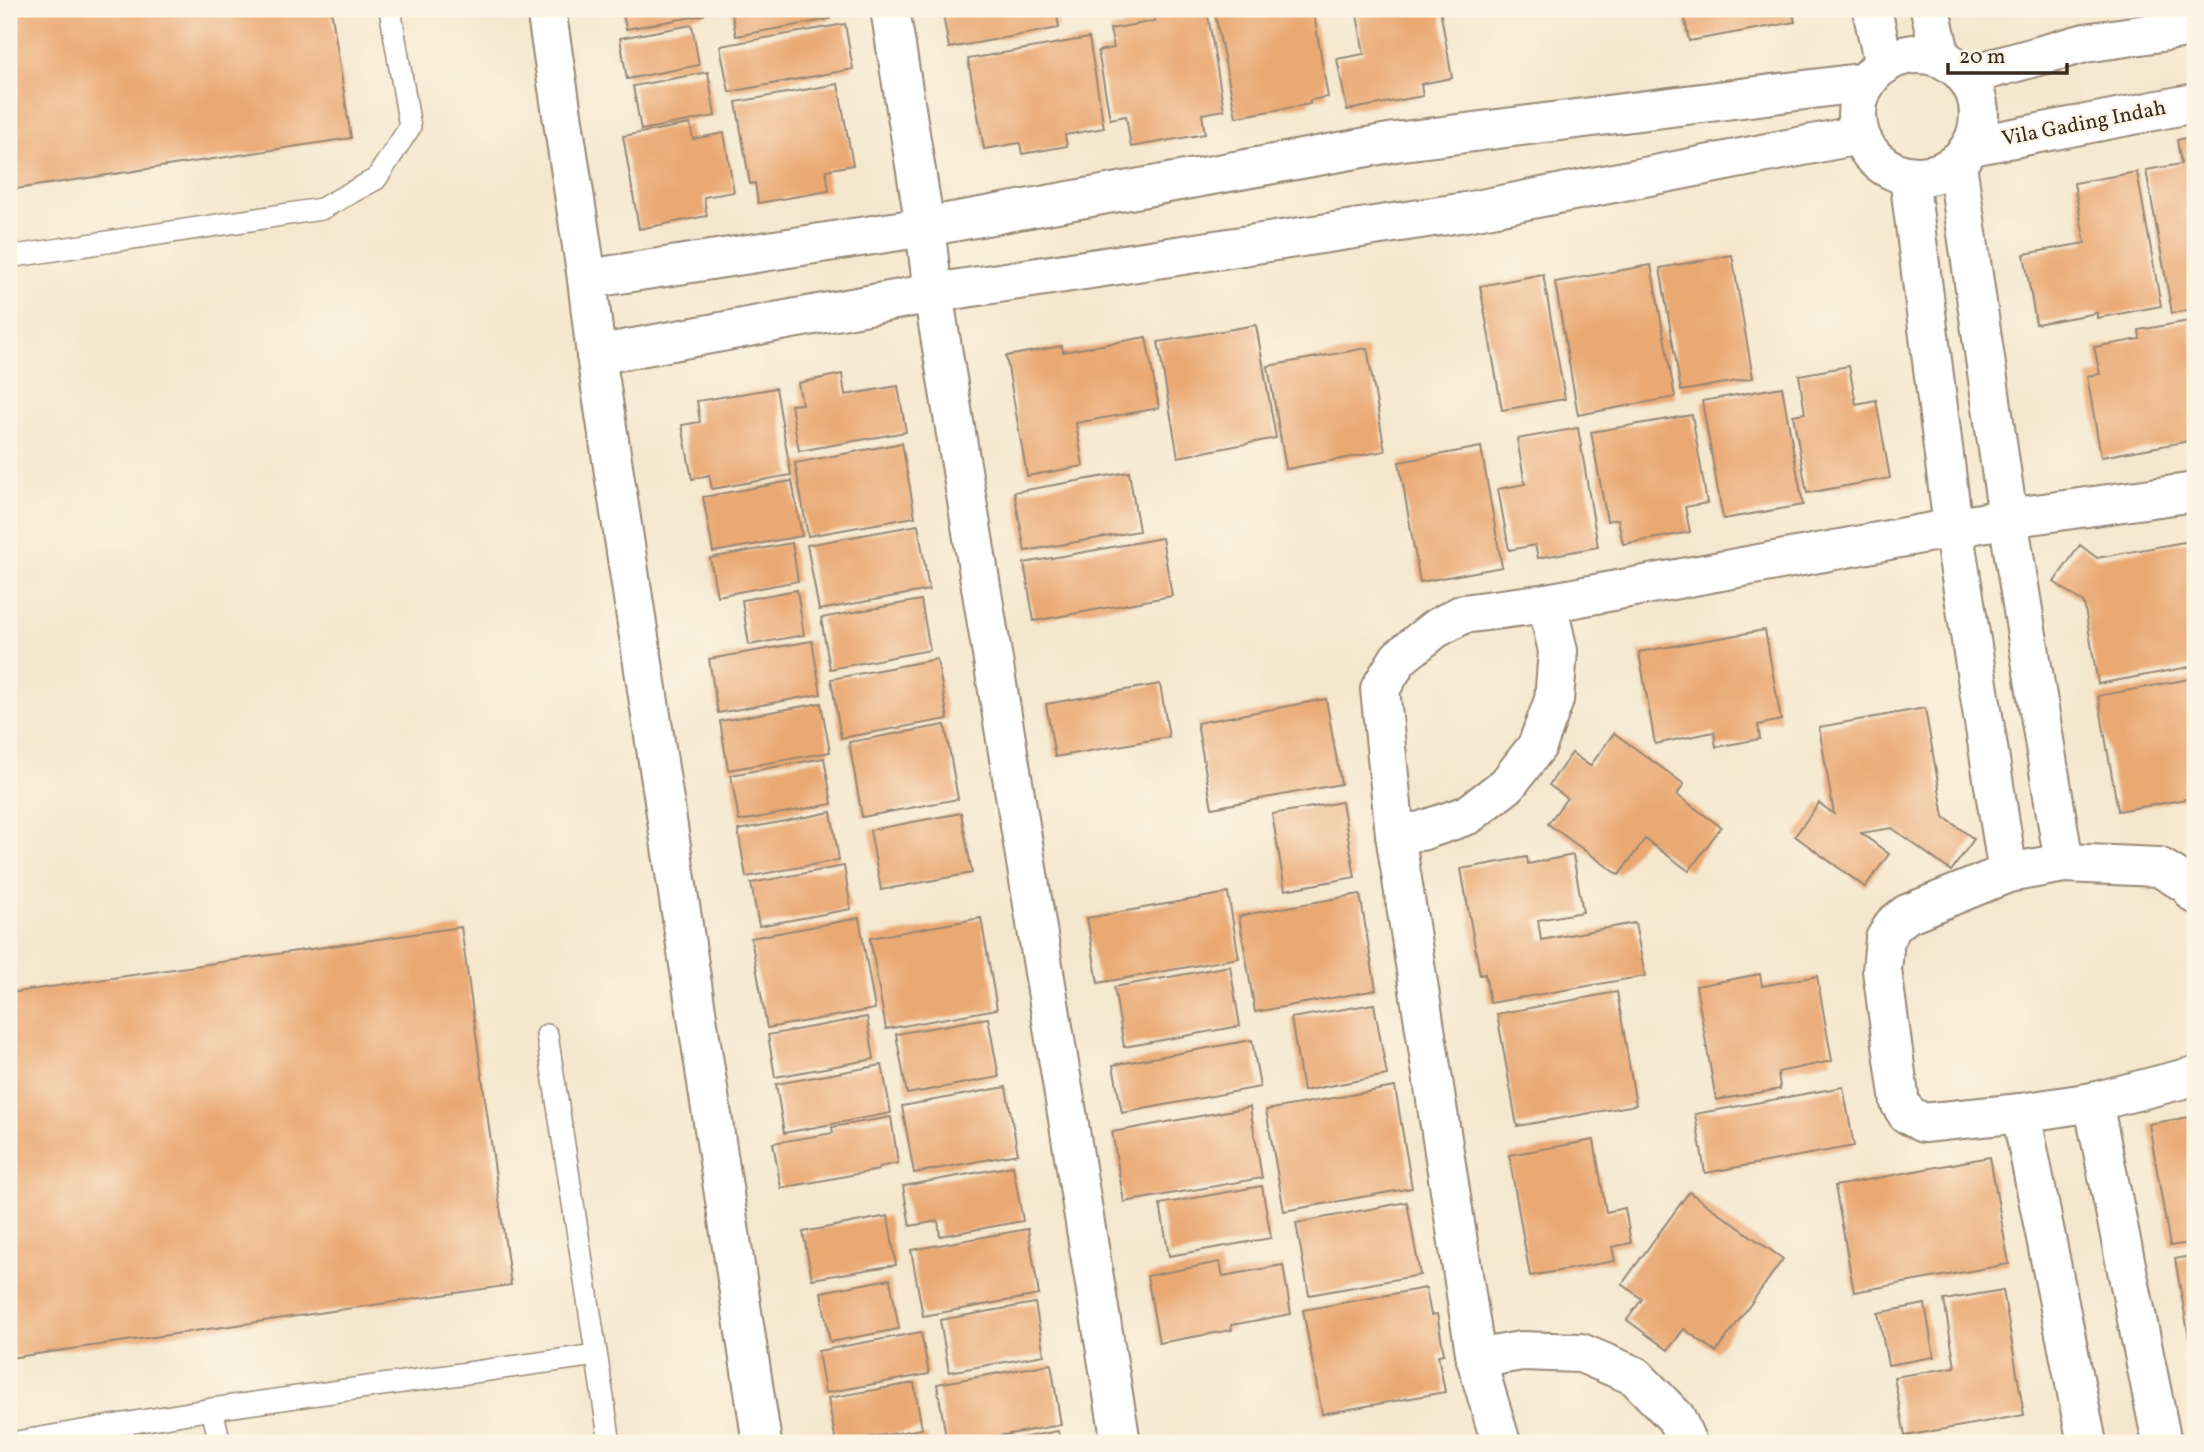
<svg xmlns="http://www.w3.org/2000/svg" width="2204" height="1452" font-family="Vollkorn,serif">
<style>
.building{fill:#eaa872}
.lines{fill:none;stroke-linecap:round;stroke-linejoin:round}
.service-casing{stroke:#988876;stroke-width:24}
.minor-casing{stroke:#988876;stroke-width:42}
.service{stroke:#fff;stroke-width:21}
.minor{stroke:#fff;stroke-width:38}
.labels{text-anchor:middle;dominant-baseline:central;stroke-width:5;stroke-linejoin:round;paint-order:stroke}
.street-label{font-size:21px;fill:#3b2a1e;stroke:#fcf5e5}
</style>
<rect width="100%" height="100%" fill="#fcf5e5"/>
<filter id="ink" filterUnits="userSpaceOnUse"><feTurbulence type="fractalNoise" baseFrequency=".0143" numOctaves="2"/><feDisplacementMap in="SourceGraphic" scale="14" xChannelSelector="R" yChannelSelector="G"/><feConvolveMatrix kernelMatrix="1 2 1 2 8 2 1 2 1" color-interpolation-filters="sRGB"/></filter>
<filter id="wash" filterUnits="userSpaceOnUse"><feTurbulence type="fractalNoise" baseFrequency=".00686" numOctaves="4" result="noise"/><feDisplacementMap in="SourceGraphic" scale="28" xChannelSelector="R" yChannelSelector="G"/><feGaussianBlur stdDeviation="1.57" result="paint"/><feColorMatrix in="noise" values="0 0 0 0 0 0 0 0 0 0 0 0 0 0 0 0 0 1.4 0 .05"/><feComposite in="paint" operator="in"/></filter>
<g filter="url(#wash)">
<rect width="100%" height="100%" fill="#f4e7cd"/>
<g id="blocks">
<!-- building -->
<g class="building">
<path d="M9 9H331L351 138 9 190Z"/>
<path d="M622 9H703L704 15 626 29Z"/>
<path d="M731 9H828L830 19 736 36Z"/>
<path d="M942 9H1056L1059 28 949 48Z"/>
<path d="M1153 9H1207L1224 110 1202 114 1205 134 1131 147 1126 116 1110 119 1098 51 1114 48 1110 29 1155 21Z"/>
<path d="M1214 9H1313L1328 97 1310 100V104L1236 117Z"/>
<path d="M1356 9H1440L1452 78 1421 84 1423 96 1347 110 1337 59 1364 54Z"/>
<path d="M1683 9H1792L1795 22 1689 41Z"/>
<path d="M845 24 853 69 729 92 720 46Z"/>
<path d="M692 25 699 65 627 79 620 38Z"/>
<path d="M1089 38 1104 128 1065 135 1067 146 1022 154 1020 143 984 149 968 59Z"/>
<path d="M708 72 715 116 641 130 633 86Z"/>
<path d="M838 84 853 165 826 170 829 191 758 203 755 183 750 184 736 102Z"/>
<path d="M690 124 693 139 724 133 734 192 704 197 707 216 639 229 623 136Z"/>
<path d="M2195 136V309L2172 313 2146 170 2181 164 2177 140Z"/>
<path d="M2137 172 2161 306 2097 318V313L2036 324 2024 254 2085 243 2074 183Z"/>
<path d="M1732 255 1753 378 1681 391 1660 268Z"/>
<path d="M1651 265 1675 397 1578 415 1555 282Z"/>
<path d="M1543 274 1565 399 1502 410 1480 286Z"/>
<path d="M2189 321 2195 357V440L2101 457 2087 376 2100 374 2094 347 2140 339 2139 330Z"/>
<path d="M1256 325 1276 438 1178 457 1158 342Z"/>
<path d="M1146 337 1159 408 1076 423 1083 466 1027 476 1006 356 1062 346 1063 352Z"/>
<path d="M1367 348 1385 451 1286 469 1268 366Z"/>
<path d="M1849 366 1856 404 1876 400 1890 478 1807 493 1793 415 1805 413 1799 375Z"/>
<path d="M842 374 845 395 898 386 906 432 799 451 791 405 802 404 798 383Z"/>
<path d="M1782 387 1803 505 1723 519 1702 401Z"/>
<path d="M776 388 791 475 712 489 709 475 692 479 682 425 700 422 697 401Z"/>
<path d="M1692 415 1707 503 1685 507 1690 532 1623 544 1618 519 1607 521 1591 432Z"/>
<path d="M1578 428 1598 547 1538 558 1535 545 1509 550 1498 489 1525 484 1517 439Z"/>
<path d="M902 443 915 517 808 536 795 463Z"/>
<path d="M1481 447 1502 567 1420 582 1399 462Z"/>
<path d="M1129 472 1139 531 1025 551 1014 492Z"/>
<path d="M792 481 802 536 713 552 703 497Z"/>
<path d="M918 525 929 590 819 610 807 545Z"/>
<path d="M1162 538 1172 596 1034 621 1024 563Z"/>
<path d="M2195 540V666L2098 684 2084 603 2054 582 2080 545 2097 558Z"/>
<path d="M792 543 798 581 717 596 710 558Z"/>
<path d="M797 590 804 635 749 645 742 600Z"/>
<path d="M921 600 930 650 830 669 821 618Z"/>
<path d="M1765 630 1781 720 1758 725 1760 739 1716 747 1714 732 1655 744 1639 652Z"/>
<path d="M812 641 821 694 718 713 709 659Z"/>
<path d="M937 659 948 719 841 738 831 679Z"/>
<path d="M2195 678V800L2192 798 2118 811 2098 696Z"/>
<path d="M1160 684 1169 737 1055 757 1046 704Z"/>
<path d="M1326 699 1341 784 1212 808 1197 723Z"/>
<path d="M821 703 830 752 728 770 720 721Z"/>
<path d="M1925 708 1944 817 1974 839 1951 871 1892 828 1861 833 1889 854 1865 887 1795 836 1819 803 1834 814 1819 727Z"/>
<path d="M945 725 958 799 862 817 849 742Z"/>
<path d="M1614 733 1684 784 1677 795 1721 827 1689 871 1645 839 1619 875 1548 824 1567 798 1549 785 1572 753 1590 766Z"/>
<path d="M824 758 832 804 739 821 731 775Z"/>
<path d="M1342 802 1355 877 1285 890 1272 814Z"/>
<path d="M831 812 839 860 746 877 738 830Z"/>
<path d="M961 813 972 873 881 890 870 830Z"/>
<path d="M1573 855 1583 912 1538 920 1541 940 1635 923 1645 976 1490 1003 1485 974 1480 975 1461 869 1527 857 1528 864Z"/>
<path d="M844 866 851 909 759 926 751 883Z"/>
<path d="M1228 893 1239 958 1098 983 1087 918Z"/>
<path d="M1360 894 1376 990 1255 1012 1239 916Z"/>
<path d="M859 918 875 1009 767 1028 751 938Z"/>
<path d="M981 918 997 1009 886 1029 870 938Z"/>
<path d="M461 927 511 1285 9 1358V993Z"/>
<path d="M1230 966 1240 1026 1124 1047 1114 987Z"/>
<path d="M1760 974 1762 986 1817 976 1832 1061 1778 1072 1780 1089 1716 1100 1696 986Z"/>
<path d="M1617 992 1636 1105 1517 1126 1497 1014Z"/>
<path d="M1374 1004 1387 1075 1303 1091 1291 1018Z"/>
<path d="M867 1017 874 1059 775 1077 768 1035Z"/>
<path d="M988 1018 999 1077 907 1094 896 1034Z"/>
<path d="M1252 1040 1260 1087 1122 1113 1113 1065Z"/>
<path d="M882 1065 891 1113 784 1133 776 1084Z"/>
<path d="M1006 1087 1018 1154 914 1173 902 1106Z"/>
<path d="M1395 1087 1412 1188 1284 1211 1266 1110Z"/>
<path d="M1843 1087 1854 1146 1705 1173 1695 1114Z"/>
<path d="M1250 1107 1262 1178 1124 1202 1112 1132Z"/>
<path d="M2195 1116V1242L2170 1246 2149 1124Z"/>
<path d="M891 1117 898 1163 879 1167V1170L781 1188 773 1143 833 1133 832 1127Z"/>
<path d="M1594 1140 1606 1212 1625 1208 1631 1243 1612 1247 1615 1261 1530 1276 1509 1155Z"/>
<path d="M1990 1157 2009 1264 1854 1292 1835 1186Z"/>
<path d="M1013 1166 1023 1221 940 1236 938 1221 910 1226 903 1186Z"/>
<path d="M1262 1186 1271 1238 1169 1256 1160 1204Z"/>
<path d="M1689 1192 1783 1259 1716 1352 1684 1329 1668 1350 1627 1320 1642 1299 1622 1284Z"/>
<path d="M1407 1202 1420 1275 1309 1295 1296 1223Z"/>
<path d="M888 1216 896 1265 812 1279 803 1232Z"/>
<path d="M1028 1229 1039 1295 923 1316 911 1250Z"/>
<path d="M2195 1255V1366H2194L2175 1259Z"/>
<path d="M1220 1262 1223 1276 1283 1265 1291 1314 1231 1325 1232 1330 1159 1343 1147 1276Z"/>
<path d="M890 1279 899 1329 830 1342 821 1292Z"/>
<path d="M1426 1288 1431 1315 1437 1314 1444 1354 1438 1355 1445 1392 1322 1414 1303 1310Z"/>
<path d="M2003 1290 2024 1415 1905 1436 1894 1377 1955 1367 1944 1300Z"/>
<path d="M1035 1303 1044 1355 949 1372 940 1320Z"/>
<path d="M1925 1304 1934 1357 1888 1365 1878 1313Z"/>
<path d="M921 1332 929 1374 825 1393 818 1351Z"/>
<path d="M1051 1364 1061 1425 958 1443H947L937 1384Z"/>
<path d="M914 1383 922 1429 836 1443 828 1398Z"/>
<path d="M1058 1431 1060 1443H1000V1442Z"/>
<path d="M927 1435 929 1443H887L886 1442Z"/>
</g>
</g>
</g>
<g filter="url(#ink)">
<use href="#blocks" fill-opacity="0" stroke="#988876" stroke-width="2"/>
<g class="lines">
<!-- service casing -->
<g class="service-casing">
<g id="service">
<path d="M9 257 321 209 376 179 410 127 390 9"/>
<path d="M547 1035 610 1443"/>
<path d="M212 1409 220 1443"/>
<path d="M11 1443 212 1409 596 1355"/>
</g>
</g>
<!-- minor casing -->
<g class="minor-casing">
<g id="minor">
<path d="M546 9 587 279 596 355 762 1443"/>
<path d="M890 9 925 227 933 293 1121 1443"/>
<path d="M1872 9 1884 65"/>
<path d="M1930 9 1941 58"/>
<circle cx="1918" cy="115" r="61"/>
<path d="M1966 76 2085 43 2195 27"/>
<path d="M1972 146 2195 103"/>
<path d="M1957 164 2008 518 2064 863"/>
<path d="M1909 177 1953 527 2008 873"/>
<path d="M587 279 925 227 1395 142 1867 82"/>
<path d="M596 355 933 293 1466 212 1859 135"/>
<path d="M1395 834 1421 831 1468 815 1507 785 1537 746 1554 700 1558 651 1547 603"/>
<path d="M2195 894 2187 884 2159 867 2064 863 2008 873 1907 914 1894 924 1885 939 1882 970 1900 1103 1907 1114 1923 1123 2021 1113 2093 1102 2195 1076"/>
<path d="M2093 1102 2162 1443"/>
<path d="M2021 1113 2087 1443"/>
<path d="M1476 1359 1521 1351 1581 1353 1635 1376 1676 1418 1687 1443"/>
<path d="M1501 1443 1476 1359 1395 834 1380 689 1399 658 1435 629 1463 614 1547 603 2008 518 2195 492"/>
</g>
</g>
<!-- service -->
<use href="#service" class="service"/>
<!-- minor -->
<use href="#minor" class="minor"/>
</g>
</g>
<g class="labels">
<!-- street labels -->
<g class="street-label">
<text transform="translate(2084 124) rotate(-11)">Vila Gading Indah</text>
</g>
</g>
<!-- margin -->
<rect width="2204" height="1452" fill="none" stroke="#fcf5e5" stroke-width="35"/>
<!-- scale -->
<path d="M1948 63v10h119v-10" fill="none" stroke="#3b2a1e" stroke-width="3.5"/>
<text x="1959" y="63" font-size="21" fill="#3b2a1e" stroke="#fcf5e5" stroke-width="5" paint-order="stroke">20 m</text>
</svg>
